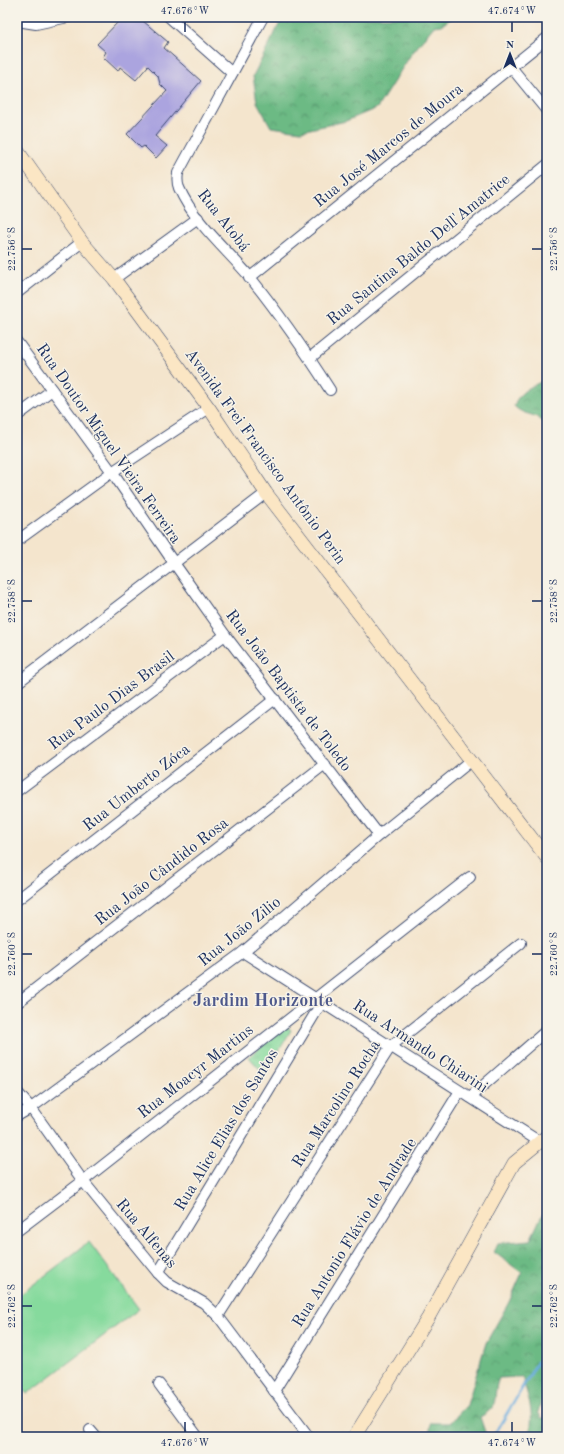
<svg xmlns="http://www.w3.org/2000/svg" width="564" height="1454" font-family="'Old Standard TT',serif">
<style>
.green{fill:#86da9d;stroke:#50847e}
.forest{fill:url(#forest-crowns);stroke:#447471}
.park{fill:url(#park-tufts);stroke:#50847e}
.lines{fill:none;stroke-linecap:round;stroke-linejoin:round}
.stream{stroke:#69abdd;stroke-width:3}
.building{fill:#aba4df}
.street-casing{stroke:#3c4a6f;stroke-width:12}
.secondary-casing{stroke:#3c4a6f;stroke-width:14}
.street{stroke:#fff;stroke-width:10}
.secondary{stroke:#fbe6c4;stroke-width:13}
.ticks{fill:none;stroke:#1b2f5e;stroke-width:1.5}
.labels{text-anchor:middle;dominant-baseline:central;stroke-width:3;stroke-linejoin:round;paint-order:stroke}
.street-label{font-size:16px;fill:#1b2f5e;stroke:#f7f3e8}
.quarter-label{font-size:18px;font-weight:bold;fill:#4d588b;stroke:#f7f3e8}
.neatline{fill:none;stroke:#1b2f5e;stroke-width:1.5}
.ticks-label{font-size:10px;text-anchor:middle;fill:#1b2f5e}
</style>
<defs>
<pattern id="forest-crowns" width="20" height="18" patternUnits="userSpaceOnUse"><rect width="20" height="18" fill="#6cba84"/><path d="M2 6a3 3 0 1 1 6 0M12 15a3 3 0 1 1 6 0" fill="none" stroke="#58986f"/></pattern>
<pattern id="park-tufts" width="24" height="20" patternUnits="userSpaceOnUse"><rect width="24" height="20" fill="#86da9d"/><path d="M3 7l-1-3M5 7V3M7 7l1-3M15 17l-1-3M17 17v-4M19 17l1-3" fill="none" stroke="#73bb8a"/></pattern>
</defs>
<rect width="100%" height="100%" fill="#f7f3e8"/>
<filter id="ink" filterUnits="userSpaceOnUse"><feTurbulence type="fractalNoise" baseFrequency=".025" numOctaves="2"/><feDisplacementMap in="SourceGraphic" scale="8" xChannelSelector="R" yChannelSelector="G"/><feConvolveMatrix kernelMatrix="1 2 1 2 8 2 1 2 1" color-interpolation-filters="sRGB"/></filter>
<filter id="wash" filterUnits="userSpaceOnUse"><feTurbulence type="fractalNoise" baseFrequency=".012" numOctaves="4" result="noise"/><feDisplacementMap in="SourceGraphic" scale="16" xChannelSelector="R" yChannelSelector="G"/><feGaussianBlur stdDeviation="0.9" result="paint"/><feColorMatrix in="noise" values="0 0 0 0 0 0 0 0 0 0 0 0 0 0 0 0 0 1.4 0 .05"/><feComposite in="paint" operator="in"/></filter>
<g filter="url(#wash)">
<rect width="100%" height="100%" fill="#f4e5cd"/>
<!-- green -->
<path class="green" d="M89 1242 139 1309 27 1394 17 1381V1297Z"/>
<!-- forest -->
<g class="forest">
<path d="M283 17H453L442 25 434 26 410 56 377 108 346 121 301 131 271 127 257 102 253 76Z"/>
<path d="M547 379V427C535 410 526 418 514 406 519 390 533 386 547 379Z"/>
<path d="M547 1210V1395L541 1401 538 1412 541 1418H547V1437H528C536 1418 528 1396 522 1377L499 1378C491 1398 502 1405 480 1417L486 1435 480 1437H429L431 1423H450L467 1405 486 1343 509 1302 522 1273 494 1252 498 1243 530 1240 542 1215Z"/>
</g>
<!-- park -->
<path class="park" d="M286 1026 291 1030 265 1075 249 1057Z"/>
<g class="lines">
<!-- stream -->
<path class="stream" d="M493 1437 547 1346"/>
</g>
<g id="blocks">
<!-- building -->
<path class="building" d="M115 17H147L143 21 168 42 164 48 201 81 155 136 167 146 156 158 144 146 141 148 127 134 167 91 160 84 158 76 148 66 136 80 120 67 118 71 103 57 106 52 97 44 119 21Z"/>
</g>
</g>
<g filter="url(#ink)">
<use href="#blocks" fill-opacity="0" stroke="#3c4a6f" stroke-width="1"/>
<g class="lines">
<!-- street casing -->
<g class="street-casing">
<g id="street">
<path d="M169 17 232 73"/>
<path d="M263 17 178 173C177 179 177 183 179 188 194 222 225 248 249 276 278 312 305 351 330 390"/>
<path d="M17 21 36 24 68 17"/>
<path d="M511 67 547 111"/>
<path d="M249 278 547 38"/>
<path d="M114 279 198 218"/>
<path d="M17 293 82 242"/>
<path d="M17 342 112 472 174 563 225 635 379 835"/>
<path d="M310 358 547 165"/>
<path d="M17 416 52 390"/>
<path d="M17 541 112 472 209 408"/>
<path d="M17 683 266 493"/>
<path d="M17 791 225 635"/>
<path d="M17 900 275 699"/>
<path d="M243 952 540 1142"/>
<path d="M17 1003 325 764"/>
<path d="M17 1092 31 1108 83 1181 158 1273 167 1282 204 1303 218 1316 309 1437"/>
<path d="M470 1097 547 1030"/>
<path d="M17 1116 31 1108 243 952 379 835 472 760"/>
<path d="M17 1231 83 1181 470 877"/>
<path d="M158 1273 322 1002"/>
<path d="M218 1316 391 1046 521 943"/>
<path d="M159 1384 198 1437"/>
<path d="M274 1391 460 1091"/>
<path d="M90 1430 96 1437"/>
</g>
</g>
<!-- secondary casing -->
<g class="secondary-casing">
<g id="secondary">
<path d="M17 150 82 242 114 279 209 408 266 493 547 858"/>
<path d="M354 1437 428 1318 514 1163 547 1136"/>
</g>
</g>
<!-- street -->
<use href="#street" class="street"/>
<!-- secondary -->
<use href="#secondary" class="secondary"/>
</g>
</g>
<!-- ticks -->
<path class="ticks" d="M185 22V32M512 22V32M22 249H32M532 249H542M22 601H32M532 601H542M22 954H32M532 954H542M22 1306H32M532 1306H542M185 1422V1432M512 1422V1432"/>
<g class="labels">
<!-- street labels -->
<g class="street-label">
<text transform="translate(389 146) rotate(-39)">Rua José Marcos de Moura</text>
<text transform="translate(223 221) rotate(52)">Rua Atobá</text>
<text transform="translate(419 250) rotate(-39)">Rua Santina Baldo Dell'Amatrice</text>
<text transform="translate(108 444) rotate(55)">Rua Doutor Miguel Vieira Ferreira</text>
<text transform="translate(265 457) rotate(54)">Avenida Frei Francisco Antônio Perin</text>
<text transform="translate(288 691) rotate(53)">Rua João Baptista de Toledo</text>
<text transform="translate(112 701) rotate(-37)">Rua Paulo Dias Brasil</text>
<text transform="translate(137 788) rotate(-38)">Rua Umberto Zóca</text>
<text transform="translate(162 872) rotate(-38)">Rua João Cândido Rosa</text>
<text transform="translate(240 932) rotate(-39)">Rua João Zilio</text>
<text transform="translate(420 1047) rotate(33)">Rua Armando Chiarini</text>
<text transform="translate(196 1072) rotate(-38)">Rua Moacyr Martins</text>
<text transform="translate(337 1104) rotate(-57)">Rua Marcolino Rocha</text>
<text transform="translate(227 1130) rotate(-59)">Rua Alice Elias dos Santos</text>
<text transform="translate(355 1233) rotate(-58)">Rua Antonio Flávio de Andrade</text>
<text transform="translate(146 1234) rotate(50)">Rua Alfenas</text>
</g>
<!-- quarter labels -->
<g class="quarter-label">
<text x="263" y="1001">Jardim Horizonte</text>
</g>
</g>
<!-- margin -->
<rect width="564" height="1454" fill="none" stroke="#f7f3e8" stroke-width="44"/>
<!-- north arrow -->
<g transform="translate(510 54)" stroke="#f7f3e8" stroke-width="3" paint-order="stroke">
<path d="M0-3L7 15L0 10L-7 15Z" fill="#1b2f5e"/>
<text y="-6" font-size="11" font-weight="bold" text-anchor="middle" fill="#1b2f5e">N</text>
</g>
<rect x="22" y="22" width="520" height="1410" class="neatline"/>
<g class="ticks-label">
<text x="185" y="14">47.676°W</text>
<text x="512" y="14">47.674°W</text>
<text transform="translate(11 249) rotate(-90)" y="4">22.756°S</text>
<text transform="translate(553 249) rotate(-90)" y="4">22.756°S</text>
<text transform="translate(11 601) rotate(-90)" y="4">22.758°S</text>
<text transform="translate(553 601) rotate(-90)" y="4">22.758°S</text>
<text transform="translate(11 954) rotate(-90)" y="4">22.760°S</text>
<text transform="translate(553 954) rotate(-90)" y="4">22.760°S</text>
<text transform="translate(11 1306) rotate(-90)" y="4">22.762°S</text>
<text transform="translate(553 1306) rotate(-90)" y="4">22.762°S</text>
<text x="185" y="1446">47.676°W</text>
<text x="512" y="1446">47.674°W</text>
</g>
</svg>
